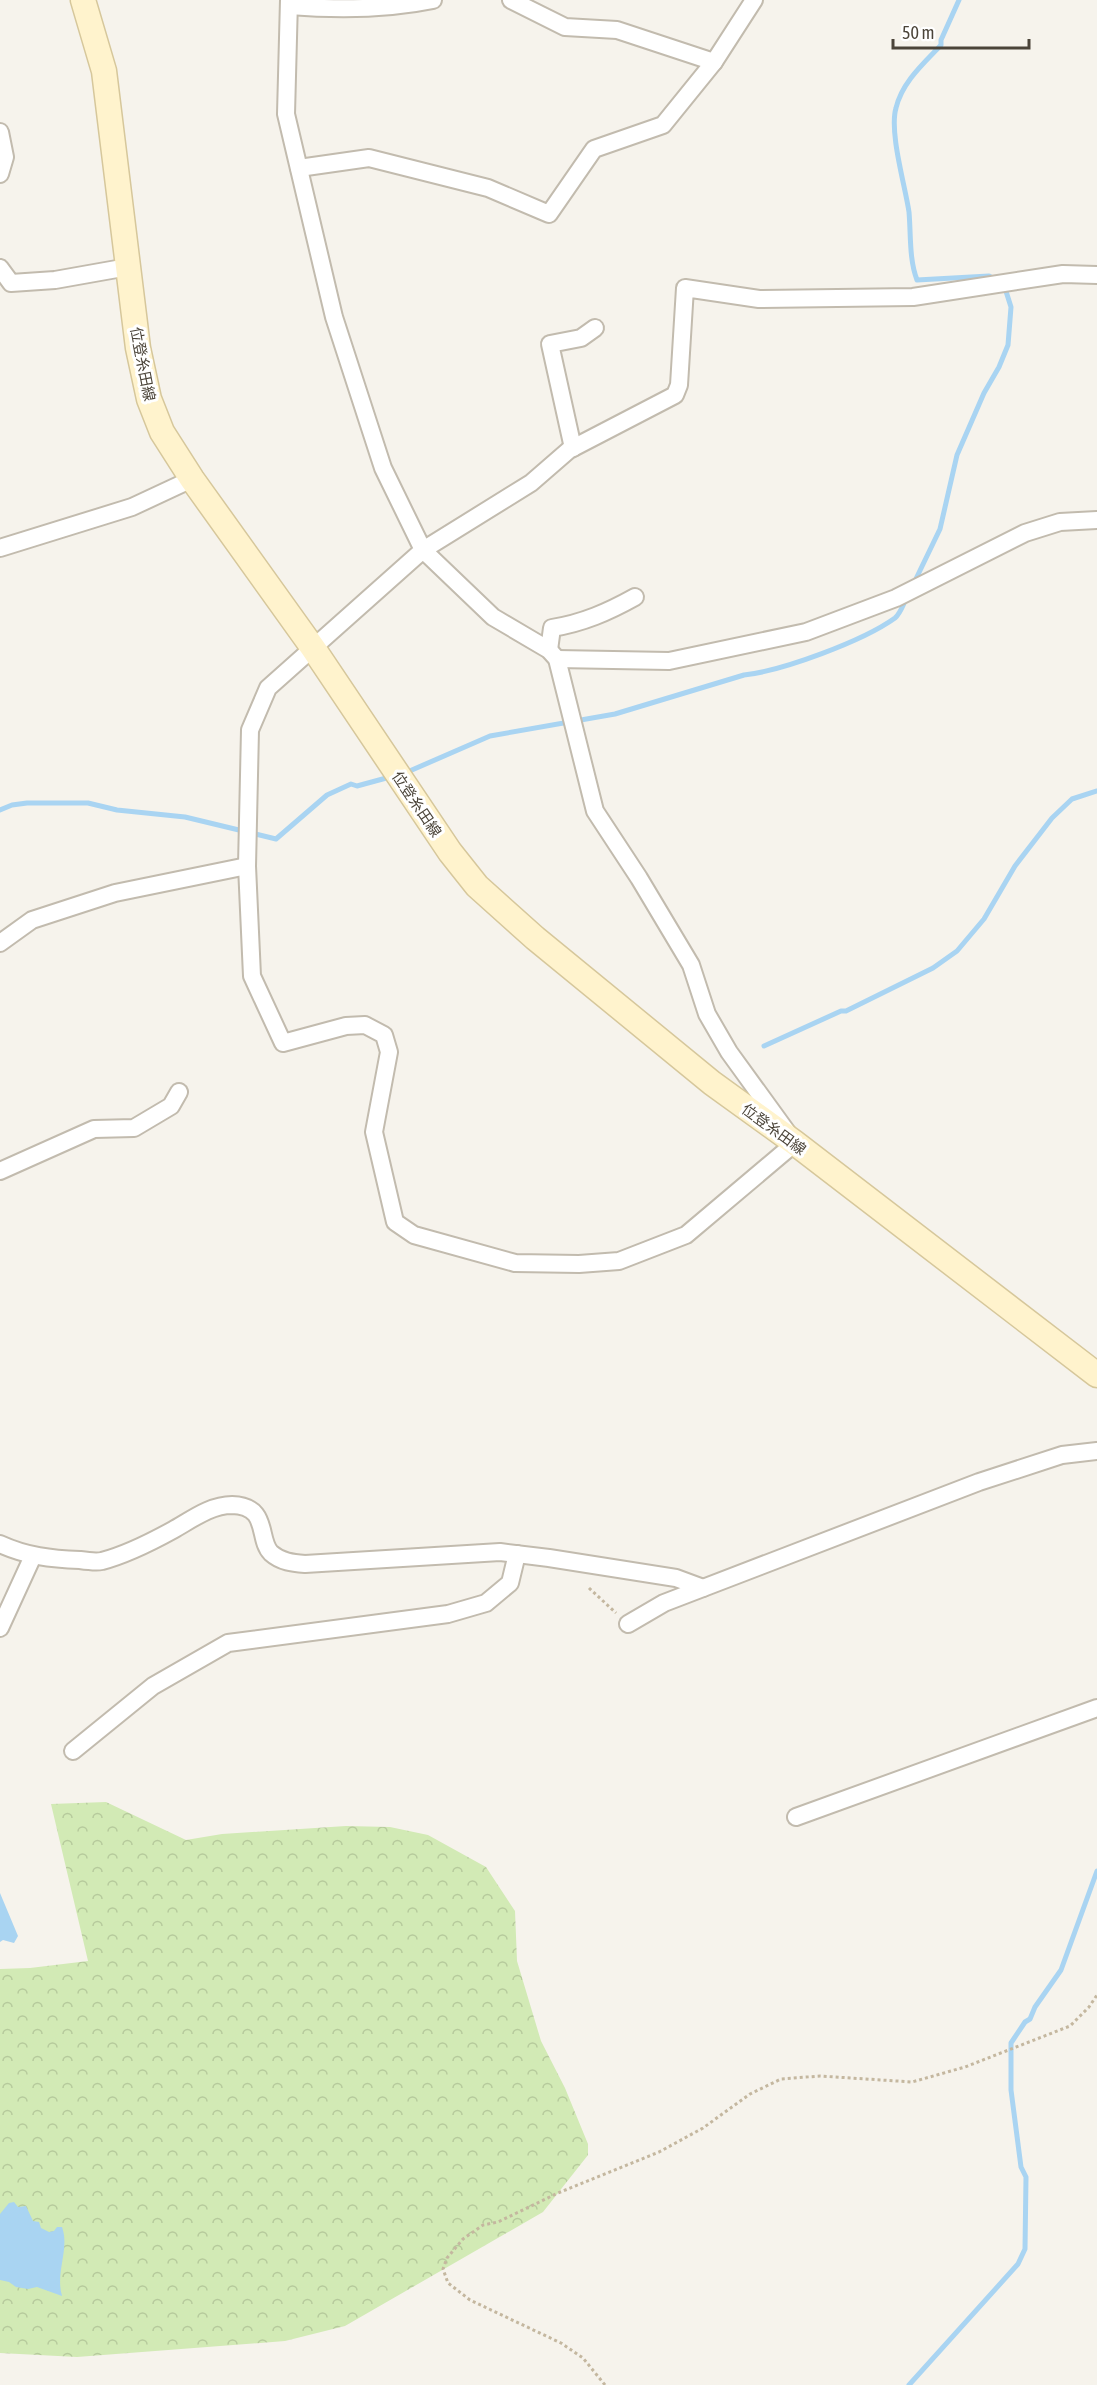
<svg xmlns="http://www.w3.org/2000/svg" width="1097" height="2385" font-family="'Asap Condensed','Noto Sans JP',sans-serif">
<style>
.forest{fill:url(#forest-crowns)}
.water{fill:#a9d4f2}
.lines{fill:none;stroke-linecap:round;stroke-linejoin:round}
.stream{stroke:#a9d4f2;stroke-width:5}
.minor-casing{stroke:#c2bbae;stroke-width:20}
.secondary-casing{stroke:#d6c79b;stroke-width:27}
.path{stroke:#c4b79f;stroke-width:3;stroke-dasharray:3 3;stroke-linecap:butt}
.minor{stroke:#fff;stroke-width:16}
.secondary{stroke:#fff3cd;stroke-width:24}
.labels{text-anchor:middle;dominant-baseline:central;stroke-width:6;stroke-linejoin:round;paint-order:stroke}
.street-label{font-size:15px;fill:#4b4439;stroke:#fff}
</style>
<defs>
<pattern id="forest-crowns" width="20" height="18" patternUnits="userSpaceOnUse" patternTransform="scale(1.5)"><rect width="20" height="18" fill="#d2eab5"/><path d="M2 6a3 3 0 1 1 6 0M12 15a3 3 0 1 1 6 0" fill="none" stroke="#b6ca9c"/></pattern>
</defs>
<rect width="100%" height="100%" fill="#f6f3ec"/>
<!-- forest -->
<path class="forest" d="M106 1802 186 1840 222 1834 346 1826 390 1827 428 1835 486 1867 515 1911 517 1961 541 2041 565 2088 588 2144V2155L543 2212 345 2326 285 2341 77 2357 0 2353V1969L30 1968 88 1961 51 1804Z"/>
<!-- water -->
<g class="water">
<path d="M0 1893 18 1936 14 1943 3 1940 0 1942Z"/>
<path d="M14 2202 18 2207 26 2206 33 2221 39 2222 41 2228 49 2232 54 2231 57 2227H62C70 2249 55 2272 62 2296L37 2287 28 2289 16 2287 9 2282 0 2280V2214L9 2203Z"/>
</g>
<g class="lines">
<!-- stream -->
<g class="stream">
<path d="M959 0 941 40V45C924 63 902 82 896 108 889 132 905 185 909 212 911 235 909 259 917 280L989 276 994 279"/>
<path d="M913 585 940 529 957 455 984 393 999 367 1008 345 1011 307 1004 285"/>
<path d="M405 773 490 736 615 714 744 675C782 671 863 641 895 618 900 614 903 605 906 599"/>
<path d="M0 810 12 805 27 803H88L117 810 185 817 276 839 327 795 351 784 357 786 390 777"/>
<path d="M764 1046 841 1011H846L933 968 957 951 984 919 1015 866 1052 818 1072 799 1097 791"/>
<path d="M909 2385 1018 2264 1025 2249 1026 2177 1021 2167 1011 2090V2043L1025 2022 1030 2019 1035 2007 1061 1970 1097 1871"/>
</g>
<!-- minor casing -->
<g class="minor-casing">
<g id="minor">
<path d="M289 0 286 114 334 317 383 468 423 550 493 617 549 650 557 659 595 811 639 878 691 965 707 1014 729 1052 795 1143 686 1235 619 1261 579 1264 515 1263 414 1235 395 1222 374 1132 389 1052 384 1035 365 1025 346 1026 283 1043 252 976 247 866 250 730 268 688 423 550 531 483 569 450 675 395 679 385 685 288 759 299 913 297 1063 274 1097 275"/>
<path d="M511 0 565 27 617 30 714 62"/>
<path d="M289 6C338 10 385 10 433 0"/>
<path d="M0 132 5 157 0 174"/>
<path d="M299 168 369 158 488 188 549 214 594 149 663 125 714 62 754 0"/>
<path d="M0 268 11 283 55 280 128 267"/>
<path d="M573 448 550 344 581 338 595 328"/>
<path d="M0 548 132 507 192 479"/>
<path d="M549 650 552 628C583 623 608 612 635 597"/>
<path d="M557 659 669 661 806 632 896 598 1025 533 1060 522 1097 520"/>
<path d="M0 943 32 920 115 893 247 866"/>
<path d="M0 1171 94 1129 134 1128 171 1106 179 1092"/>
<path d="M0 1544C26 1556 51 1559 80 1560 87 1561 96 1562 102 1561 125 1555 153 1541 173 1530 191 1520 210 1505 232 1505 270 1506 257 1539 271 1553 281 1562 293 1563 305 1564L500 1552 549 1558 676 1578 703 1588"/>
<path d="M628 1624 664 1603 979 1482 1062 1455 1097 1451"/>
<path d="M0 1628 33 1556"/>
<path d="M73 1751 153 1686 228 1643 448 1614 486 1603 510 1583 517 1554"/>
<path d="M796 1817 1097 1708"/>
</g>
</g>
<!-- secondary casing -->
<g class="secondary-casing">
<path id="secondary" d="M83 0 104 71 138 348 149 399 162 432 192 479 313 648 450 852 477 886 535 938 712 1083 795 1143 1097 1375"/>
</g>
<!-- path -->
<g class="path">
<path d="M589 1588 616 1613"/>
<path d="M605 2385 583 2358 561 2343 470 2300 448 2283 443 2269 447 2258 463 2239 483 2225 498 2222 558 2193 659 2152 703 2128 750 2094 781 2079 820 2076 912 2082 965 2067 1070 2026 1089 2007 1097 1995"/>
</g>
<!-- minor -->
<use href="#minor" class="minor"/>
<!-- secondary -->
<use href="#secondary" class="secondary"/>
</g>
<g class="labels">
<!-- street labels -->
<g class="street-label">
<text transform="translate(143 364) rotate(79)">位登糸田線</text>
<text transform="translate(417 804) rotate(56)">位登糸田線</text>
<text transform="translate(774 1129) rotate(36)">位登糸田線</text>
</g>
</g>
<!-- scale -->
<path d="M893 39v9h136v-9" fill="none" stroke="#4b4439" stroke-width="3"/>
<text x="902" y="39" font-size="18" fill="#4b4439" stroke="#ffffff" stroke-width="4.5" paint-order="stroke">50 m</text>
</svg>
